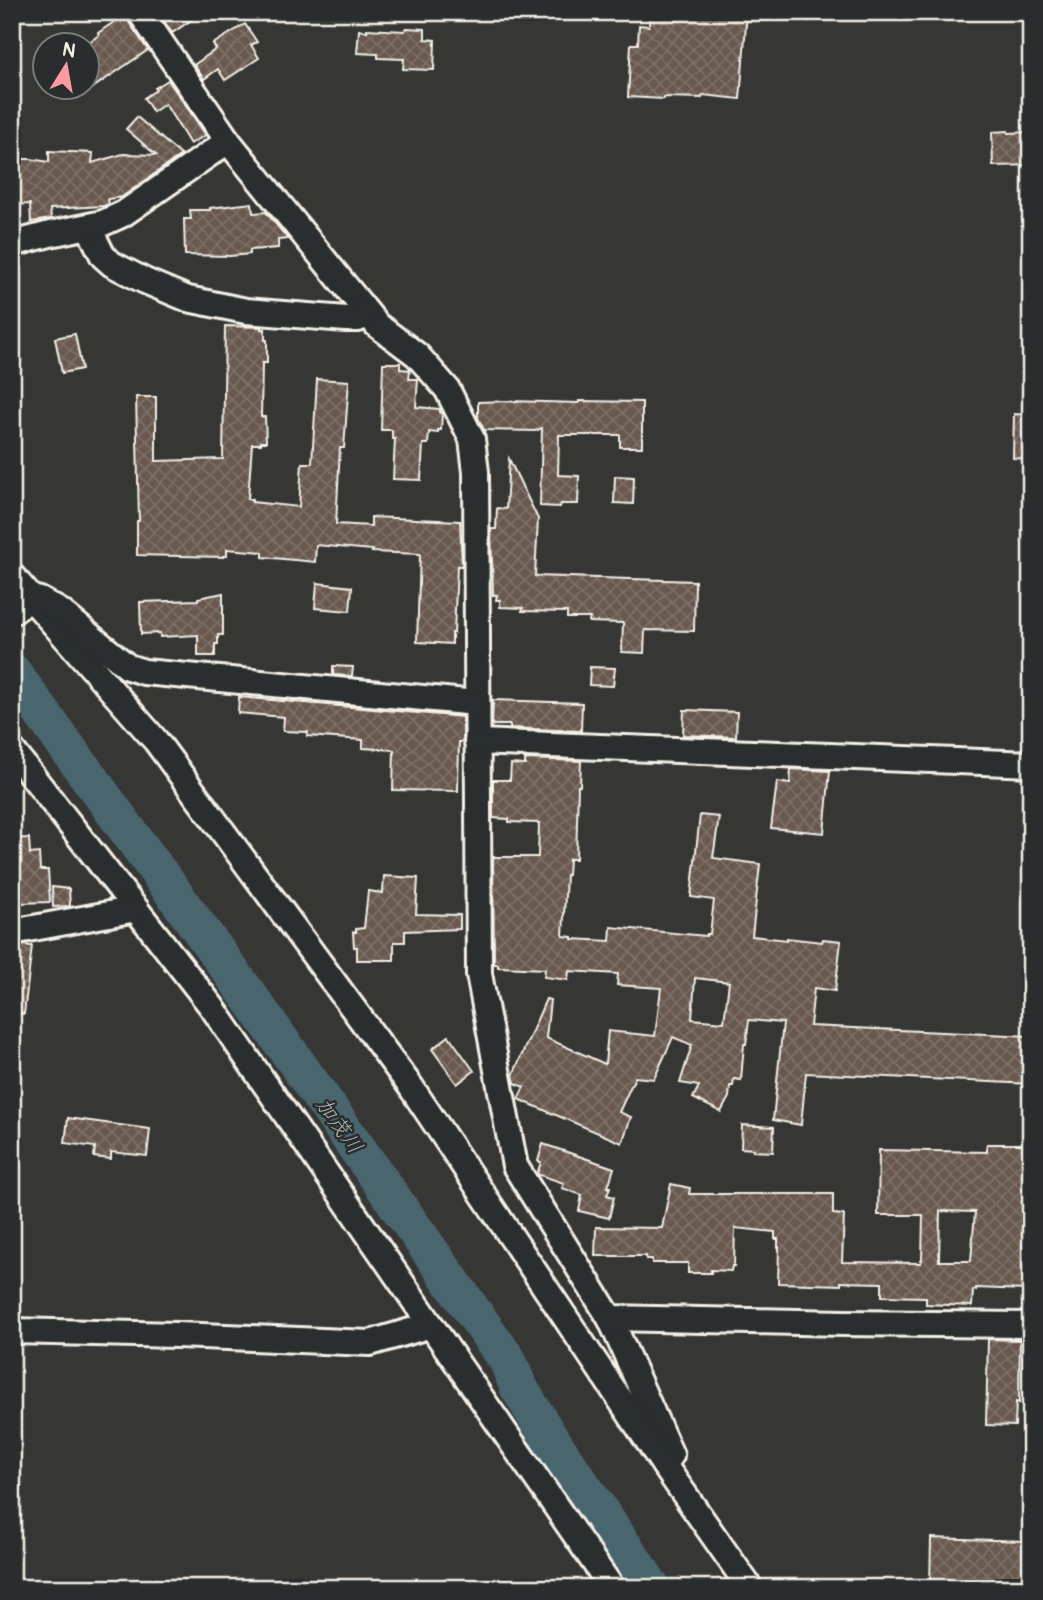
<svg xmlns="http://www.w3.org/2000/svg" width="1043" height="1600" font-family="Pangolin,'Klee One',sans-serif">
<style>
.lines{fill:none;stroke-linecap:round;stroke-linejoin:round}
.river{stroke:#4a656e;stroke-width:38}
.building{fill:url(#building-cross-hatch);stroke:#f4f1e8;stroke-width:2;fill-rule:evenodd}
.minor-casing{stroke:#f4f1e8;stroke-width:30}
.minor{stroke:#2a2d2e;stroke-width:24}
.labels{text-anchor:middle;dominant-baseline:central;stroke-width:5;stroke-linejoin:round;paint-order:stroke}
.water-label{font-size:21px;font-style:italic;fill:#b0b9b7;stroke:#2a2d2e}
</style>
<defs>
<pattern id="building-cross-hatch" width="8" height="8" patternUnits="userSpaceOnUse" patternTransform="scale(1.75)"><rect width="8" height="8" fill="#67584e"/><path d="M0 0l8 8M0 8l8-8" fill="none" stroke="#7d7068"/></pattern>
</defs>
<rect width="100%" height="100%" fill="#363634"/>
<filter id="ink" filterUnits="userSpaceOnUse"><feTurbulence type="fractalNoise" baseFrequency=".0143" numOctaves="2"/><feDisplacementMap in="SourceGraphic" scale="14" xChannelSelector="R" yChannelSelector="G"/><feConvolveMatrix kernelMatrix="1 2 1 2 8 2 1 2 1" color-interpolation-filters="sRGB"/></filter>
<g filter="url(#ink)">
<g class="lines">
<!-- river -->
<path class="river" d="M12 672 254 1003 508 1361 518 1386 547 1434 652 1588"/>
</g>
<!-- building -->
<g class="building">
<path d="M158 12H203L172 33Z"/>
<path d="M650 12H747L740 99 703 95 702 98 664 97V99L628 97 631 44H638L639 25 649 26Z"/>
<path d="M124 15 148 50 88 91V43L99 35 98 33Z"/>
<path d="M245 24 257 42 251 45 259 58 225 80 218 69 204 79 194 65 216 49 213 44Z"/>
<path d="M406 28 425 29V39L435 40 434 70 403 69 404 59 378 58V54L357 53 359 30 367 31V29L405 31Z"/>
<path d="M168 80 206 135 190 144 165 104 153 112 144 98 156 90 155 88Z"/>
<path d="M137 117 181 155 122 197 108 199 109 204 104 206 50 209 51 219 31 222 30 204 14 205 12 159H31L49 162V151L93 153 92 163 123 154 156 155 126 129Z"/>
<path d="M1008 131V133L1031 132V165L993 166 992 132Z"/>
<path d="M252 203 253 213 266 212 288 239 278 240V248L250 250V254L230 256 185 255 184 219H191L190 210H210V208Z"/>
<path d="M225 326 261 327V329H265V340H267V363H262L261 417H265L266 442H261V444H252L248 499H252V502L299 507 302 463H312L317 379 349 381 344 448H340L336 524 371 526V517L460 521 462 566H457L454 633H452V644L417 642 420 554 372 552 373 550 316 545 315 562 263 557V552L227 549V556H223V557L137 555V521H139L136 397H156V461L223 459Z"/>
<path d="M75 334 82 369 62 373 55 338Z"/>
<path d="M383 363H400V369L410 370 409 379H418L416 407 440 409V412L442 413 441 430H438V433L429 432 428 444H423L421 480 393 479 395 439H392V430H381Z"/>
<path d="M509 401 579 403V401L642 402V447H620V435H559L558 475 579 476 578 504H561L560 507 540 506 542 428 535 431 484 430 478 418V402Z"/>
<path d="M1014 414 1031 415V459L1013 458Z"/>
<path d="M509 459 538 519 535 576 695 581 694 631 645 630 644 653 622 652 623 623 589 622 590 618H567V612L522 611 523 608 500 607V600H496L497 595H493L491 529H496L497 508 506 509Z"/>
<path d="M615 476 634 477 633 504 614 503Z"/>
<path d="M317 583 352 587 350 611 315 608Z"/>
<path d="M223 593V635H218V644H215V656H198V635L160 637V633L141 634 140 602 198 600V598Z"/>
<path d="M333 666 353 667 352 676 333 675Z"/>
<path d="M590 667 615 668 613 686 589 685Z"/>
<path d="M239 697 463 717V739L462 742H459L458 791 393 790 394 750 363 748V740L307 736 308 732 283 731 284 717 238 713Z"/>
<path d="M493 700 582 703 581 731 510 728V725H492Z"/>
<path d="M684 710 737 712 736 737 683 735Z"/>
<path d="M525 759 581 761 580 786H578L576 859H569L568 875H566L563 936 572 937V939L610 941 611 927 706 936 707 934H710L714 900 691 897 700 815 719 817 713 858 760 864 752 936 787 940V938L822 942 823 939 841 941 835 991 814 988 810 1026 1031 1036V1084L806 1073 801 1125 773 1120 783 1023 749 1020 746 1044H744L741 1080 734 1079 733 1086H730L729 1097 721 1112 693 1098 699 1086 680 1083 692 1045 673 1037 654 1079 635 1077 619 1112 631 1117 622 1143 518 1099 524 1087 515 1083 513 1075 546 999 550 1000 546 1038 605 1064 608 1031 655 1036 661 988 617 985 618 974 569 971 568 980 544 977 545 969 498 967V964H494L493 857H538L539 823 509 822V819L493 818V780H510L511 764 525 765ZM695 978 729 982 724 1022 692 1019Z"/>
<path d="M791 769 830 771 824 833 771 828 777 782 790 784Z"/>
<path d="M29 838 30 854 39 853 40 870H48L50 902 16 903 15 884H12V839Z"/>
<path d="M384 876 418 878 416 914 460 915V929L405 931V942H394V960H357V947H354L353 932H356V929L364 928 368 891 383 893Z"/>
<path d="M52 887 69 889 70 906 53 907Z"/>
<path d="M22 945 32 946 24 1014 12 1013V947Z"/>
<path d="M449 1036 474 1071 457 1084 432 1049Z"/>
<path d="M68 1118 150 1129 147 1156 111 1152V1159L94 1157 95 1147 65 1143Z"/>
<path d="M742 1125 774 1127 773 1152 753 1151 754 1149 741 1148Z"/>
<path d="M543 1144 614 1168 608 1187H610L607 1195 614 1197 609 1218 579 1211 582 1195 562 1188 564 1183 537 1174 541 1162 538 1161Z"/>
<path d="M987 1144H1031V1238L1029 1290 976 1288V1290H973L972 1306 926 1304V1297L882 1296V1283L841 1282V1285L778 1283 779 1247H778V1239H775V1232L735 1228 734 1266H732L731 1271 711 1270V1273H688V1263H652V1259H646V1256H595L596 1227 662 1228 671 1184 690 1188 689 1194H833V1214L844 1215 842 1262 921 1263V1260H922L923 1215H878L879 1150 987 1152ZM940 1211 975 1212 971 1261H939Z"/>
<path d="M988 1339 1020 1340 1019 1403 1016 1402 1015 1426 986 1425Z"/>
<path d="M931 1538 1026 1541 1025 1556H1031V1588H930Z"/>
</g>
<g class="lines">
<!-- minor casing -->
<g class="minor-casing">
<g id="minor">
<path d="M140 12 228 141 377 325 417 355 447 389 472 439 476 472 479 974 515 1166 610 1318 671 1455 664 1465"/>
<path d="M90 226 94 238 103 256 112 264 145 281 188 299 246 311 346 319H358L365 311"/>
<path d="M12 244 50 234 103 223 123 214 228 141"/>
<path d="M12 576 156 741 411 1087 664 1465 750 1588"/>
<path d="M12 612 31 598 40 600 61 612 128 667 144 672 477 703"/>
<path d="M477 742 1031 764"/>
<path d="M12 750 212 1007 612 1588"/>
<path d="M12 932 136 909"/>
<path d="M610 1318 844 1323 1031 1325"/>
<path d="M12 1331 177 1335 370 1343 431 1325"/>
</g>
</g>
<!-- minor -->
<use href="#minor" class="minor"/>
</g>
</g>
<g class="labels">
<!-- water labels -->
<g class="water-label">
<text transform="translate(339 1126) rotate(54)">加茂川</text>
</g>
</g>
<!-- margin -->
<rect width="1043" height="1600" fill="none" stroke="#2a2d2e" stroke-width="42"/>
<rect x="21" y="21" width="1001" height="1558" fill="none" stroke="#f4f1e8" stroke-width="2.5" filter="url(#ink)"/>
<!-- north arrow -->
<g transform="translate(66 66) rotate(11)"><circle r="33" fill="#2a2d2e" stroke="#7b7b78" stroke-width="2"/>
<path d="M0-5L12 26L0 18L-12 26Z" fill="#ff9aa2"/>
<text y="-10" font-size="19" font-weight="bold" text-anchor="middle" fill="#f4f1e8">N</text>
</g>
</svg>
